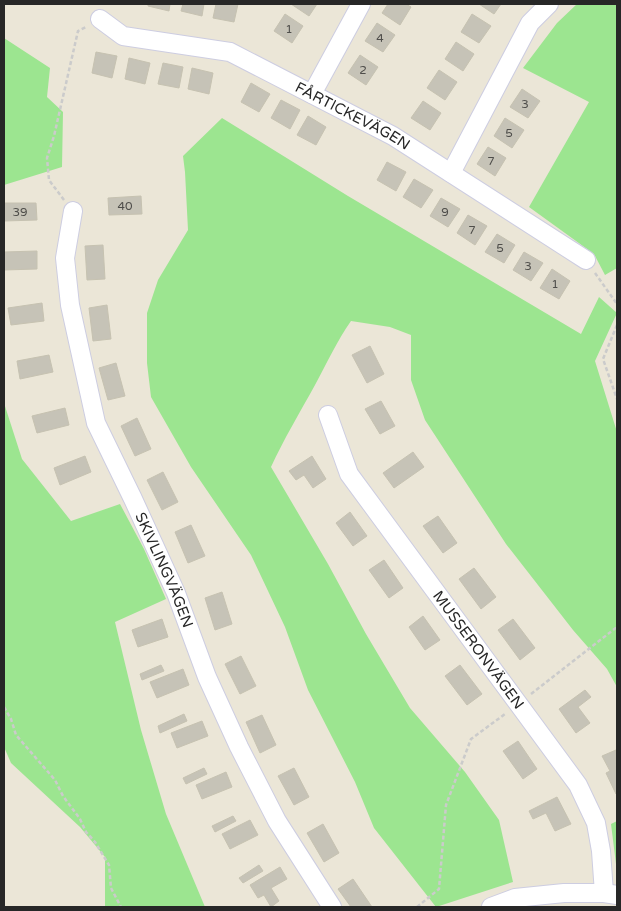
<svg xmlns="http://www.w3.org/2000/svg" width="621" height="911" font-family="'Varela Round',sans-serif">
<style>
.green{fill:#9ce590}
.building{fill:#c6c3b7;stroke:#c6c2b1}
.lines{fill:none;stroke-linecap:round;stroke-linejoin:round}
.street-casing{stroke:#cdcde1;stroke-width:20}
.path{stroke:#cbcbcb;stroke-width:2.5;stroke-dasharray:4 2.5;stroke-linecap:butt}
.street{stroke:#fff;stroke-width:18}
.labels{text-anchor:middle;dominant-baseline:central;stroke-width:4;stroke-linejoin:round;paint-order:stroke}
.number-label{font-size:12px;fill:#4f4e4b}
.street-label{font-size:15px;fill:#272727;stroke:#fff}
</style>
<rect width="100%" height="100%" fill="#ebe6d7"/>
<!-- green -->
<g class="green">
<path d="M577 4H617V268L605 275 594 254 529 207 589 102 523 68 557 23Z"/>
<path d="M4 38 50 68 47 97 63 112 62 167 4 185Z"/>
<path d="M222 118 348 196 581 334 599 297 617 313 595 361 617 432V687L607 669 573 630 506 544 425 420 411 380V335L390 327 351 321C337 341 327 363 315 385 300 412 284 439 271 467L328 564 366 634 410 708 465 772 499 820 513 882 436 907 374 828 355 782 308 690 285 627 251 555 191 467 151 397 147 363V313L158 280 188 230 185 172 183 156Z"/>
<path d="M4 403 22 459 71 521 120 504 144 549 166 599 115 622 141 730 166 814 205 907H105V857L80 827 11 763 4 747Z"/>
<path d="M617 821V872L611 824Z"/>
</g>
<!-- building -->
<g class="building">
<path d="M148 4H170L169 11 148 6Z"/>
<path d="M183 4H204L202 16 181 11Z"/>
<path d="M216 4H238L234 22 213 18Z"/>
<path d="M291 4H317L309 16Z"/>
<path d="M388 4H406L411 7 400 25 382 13Z"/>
<path d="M479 4H501L494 14Z"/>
<path d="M285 14 303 26 292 43 274 31Z"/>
<path d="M472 14 491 26 479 43 461 32Z"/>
<path d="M377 23 395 35 383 52 365 41Z"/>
<path d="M456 42 474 54 463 71 445 59Z"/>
<path d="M96 52 117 56 112 78 92 73Z"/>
<path d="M360 55 378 67 366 85 348 73Z"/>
<path d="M129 58 150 63 145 84 125 79Z"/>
<path d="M163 63 183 67 179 88 158 84Z"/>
<path d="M192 68 213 73 209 94 188 89Z"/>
<path d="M439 70 457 82 445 100 427 88Z"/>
<path d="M251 83 270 94 259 112 241 102Z"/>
<path d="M522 89 540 101 528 118 510 107Z"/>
<path d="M281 100 300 110 290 129 271 118Z"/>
<path d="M423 101 441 113 430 130 411 118Z"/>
<path d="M308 116 326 127 316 145 297 135Z"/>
<path d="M505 118 524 130 512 148 494 136Z"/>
<path d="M488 147 506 158 495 176 477 164Z"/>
<path d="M387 162 406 172 396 191 377 180Z"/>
<path d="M414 179 433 190 421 208 403 197Z"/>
<path d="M141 196 142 214 109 215 108 198Z"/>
<path d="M441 198 460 209 448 227 430 216Z"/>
<path d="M4 203H36L37 220 4 221Z"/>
<path d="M468 215 487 226 475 245 457 233Z"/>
<path d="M497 234 515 245 504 263 485 252Z"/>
<path d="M103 245 105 279 87 280 85 246Z"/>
<path d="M37 251V269L4 270V252Z"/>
<path d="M524 252 543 263 531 281 513 270Z"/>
<path d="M552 269 570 281 559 299 540 288Z"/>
<path d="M42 303 44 321 11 325 8 308Z"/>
<path d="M107 305 111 339 93 341 89 308Z"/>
<path d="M370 346 384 374 367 383 352 355Z"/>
<path d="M49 355 53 372 20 379 17 361Z"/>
<path d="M116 363 125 396 108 400 99 368Z"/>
<path d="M381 401 395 426 380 434 365 409Z"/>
<path d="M65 408 69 425 37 433 32 416Z"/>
<path d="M137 418 151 449 135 456 121 426Z"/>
<path d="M413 452 424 467 394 488 383 473Z"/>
<path d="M85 456 91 472 60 485 54 468Z"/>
<path d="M312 456 326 479 313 488 304 475 296 480 289 471Z"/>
<path d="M163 472 178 502 162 510 147 480Z"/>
<path d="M350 512 367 536 353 546 336 523Z"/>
<path d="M438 516 457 543 443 553 423 526Z"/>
<path d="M191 525 205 556 188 563 175 532Z"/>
<path d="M384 560 403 588 389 598 369 570Z"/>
<path d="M474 568 496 597 481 609 459 579Z"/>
<path d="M222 592 232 624 215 630 205 598Z"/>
<path d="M423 616 440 640 425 650 409 627Z"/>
<path d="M162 619 168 637 138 647 132 630Z"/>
<path d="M513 619 535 648 520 660 498 630Z"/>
<path d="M241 656 256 686 240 694 225 664Z"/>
<path d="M161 665 164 671 142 680 140 674Z"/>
<path d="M460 665 482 694 467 705 445 676Z"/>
<path d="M183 669 189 685 157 698 150 682Z"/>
<path d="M585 690 591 697 578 707 590 723 576 733 559 709Z"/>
<path d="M184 714 187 721 160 733 158 726Z"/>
<path d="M262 715 276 745 260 753 246 722Z"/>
<path d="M202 721 208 736 177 748 171 733Z"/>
<path d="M518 741 537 769 523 779 503 751Z"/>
<path d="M616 750 617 793 616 794 606 773 610 771 602 756Z"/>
<path d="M204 768 207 774 186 784 183 778Z"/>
<path d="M294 768 309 797 294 805 278 776Z"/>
<path d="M226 772 232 787 202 799 196 785Z"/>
<path d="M557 797 571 824 555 831 546 813 533 819 529 811Z"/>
<path d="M233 816 236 821 215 832 212 826Z"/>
<path d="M250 820 258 835 230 849 222 834Z"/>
<path d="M323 824 339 853 324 862 307 833Z"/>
<path d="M259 865 263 871 243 883 239 878Z"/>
<path d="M280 867 287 879 271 888 279 901 271 907 264 895 258 898 250 885Z"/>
<path d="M353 879 372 907H351L338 889Z"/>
</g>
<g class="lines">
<!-- street casing -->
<g class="street-casing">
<g id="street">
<path id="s1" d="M100 19 123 36 230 52 393 136 586 260"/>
<path d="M312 94 361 4"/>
<path d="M451 173 530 23 549 4"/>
<path id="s2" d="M73 211 65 258 70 305 96 423 133 499 176 593 207 677 239 747 277 821 332 907"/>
<path id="s3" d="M328 415 349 474 578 785 596 823 601 851 604 893"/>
<path d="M491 907 515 898 564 893H604L617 895"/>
</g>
</g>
<!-- path -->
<g class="path">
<path d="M64 200 49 180 47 158 54 136 78 31 86 27"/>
<path d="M595 273 617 304"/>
<path d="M617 325 603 359 617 399"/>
<path d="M531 694 617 627"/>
<path d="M4 707 11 719 16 735 55 780 63 796 80 819 86 832 95 842 109 865 111 888 121 907"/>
<path d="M417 907 439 889 446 805 471 739 505 714"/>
</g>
<!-- street -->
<use href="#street" class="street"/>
</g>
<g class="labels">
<!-- number labels -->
<g class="number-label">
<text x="289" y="29">1</text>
<text x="380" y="38">4</text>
<text x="363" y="70">2</text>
<text x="525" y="104">3</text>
<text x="509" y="133">5</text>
<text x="491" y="161">7</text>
<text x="125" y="206">40</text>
<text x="20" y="212">39</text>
<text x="445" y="212">9</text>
<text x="472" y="230">7</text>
<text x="500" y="248">5</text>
<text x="528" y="266">3</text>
<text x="555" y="284">1</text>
</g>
<!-- street labels -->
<g class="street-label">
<text stroke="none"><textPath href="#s1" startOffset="275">FÅRTICKEVÄGEN</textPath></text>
<text stroke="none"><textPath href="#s2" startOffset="378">SKIVLINGVÄGEN</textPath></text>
<text stroke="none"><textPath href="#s3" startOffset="281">MUSSERONVÄGEN</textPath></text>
</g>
</g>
<!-- border -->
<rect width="621" height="911" fill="none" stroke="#272727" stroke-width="10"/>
</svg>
